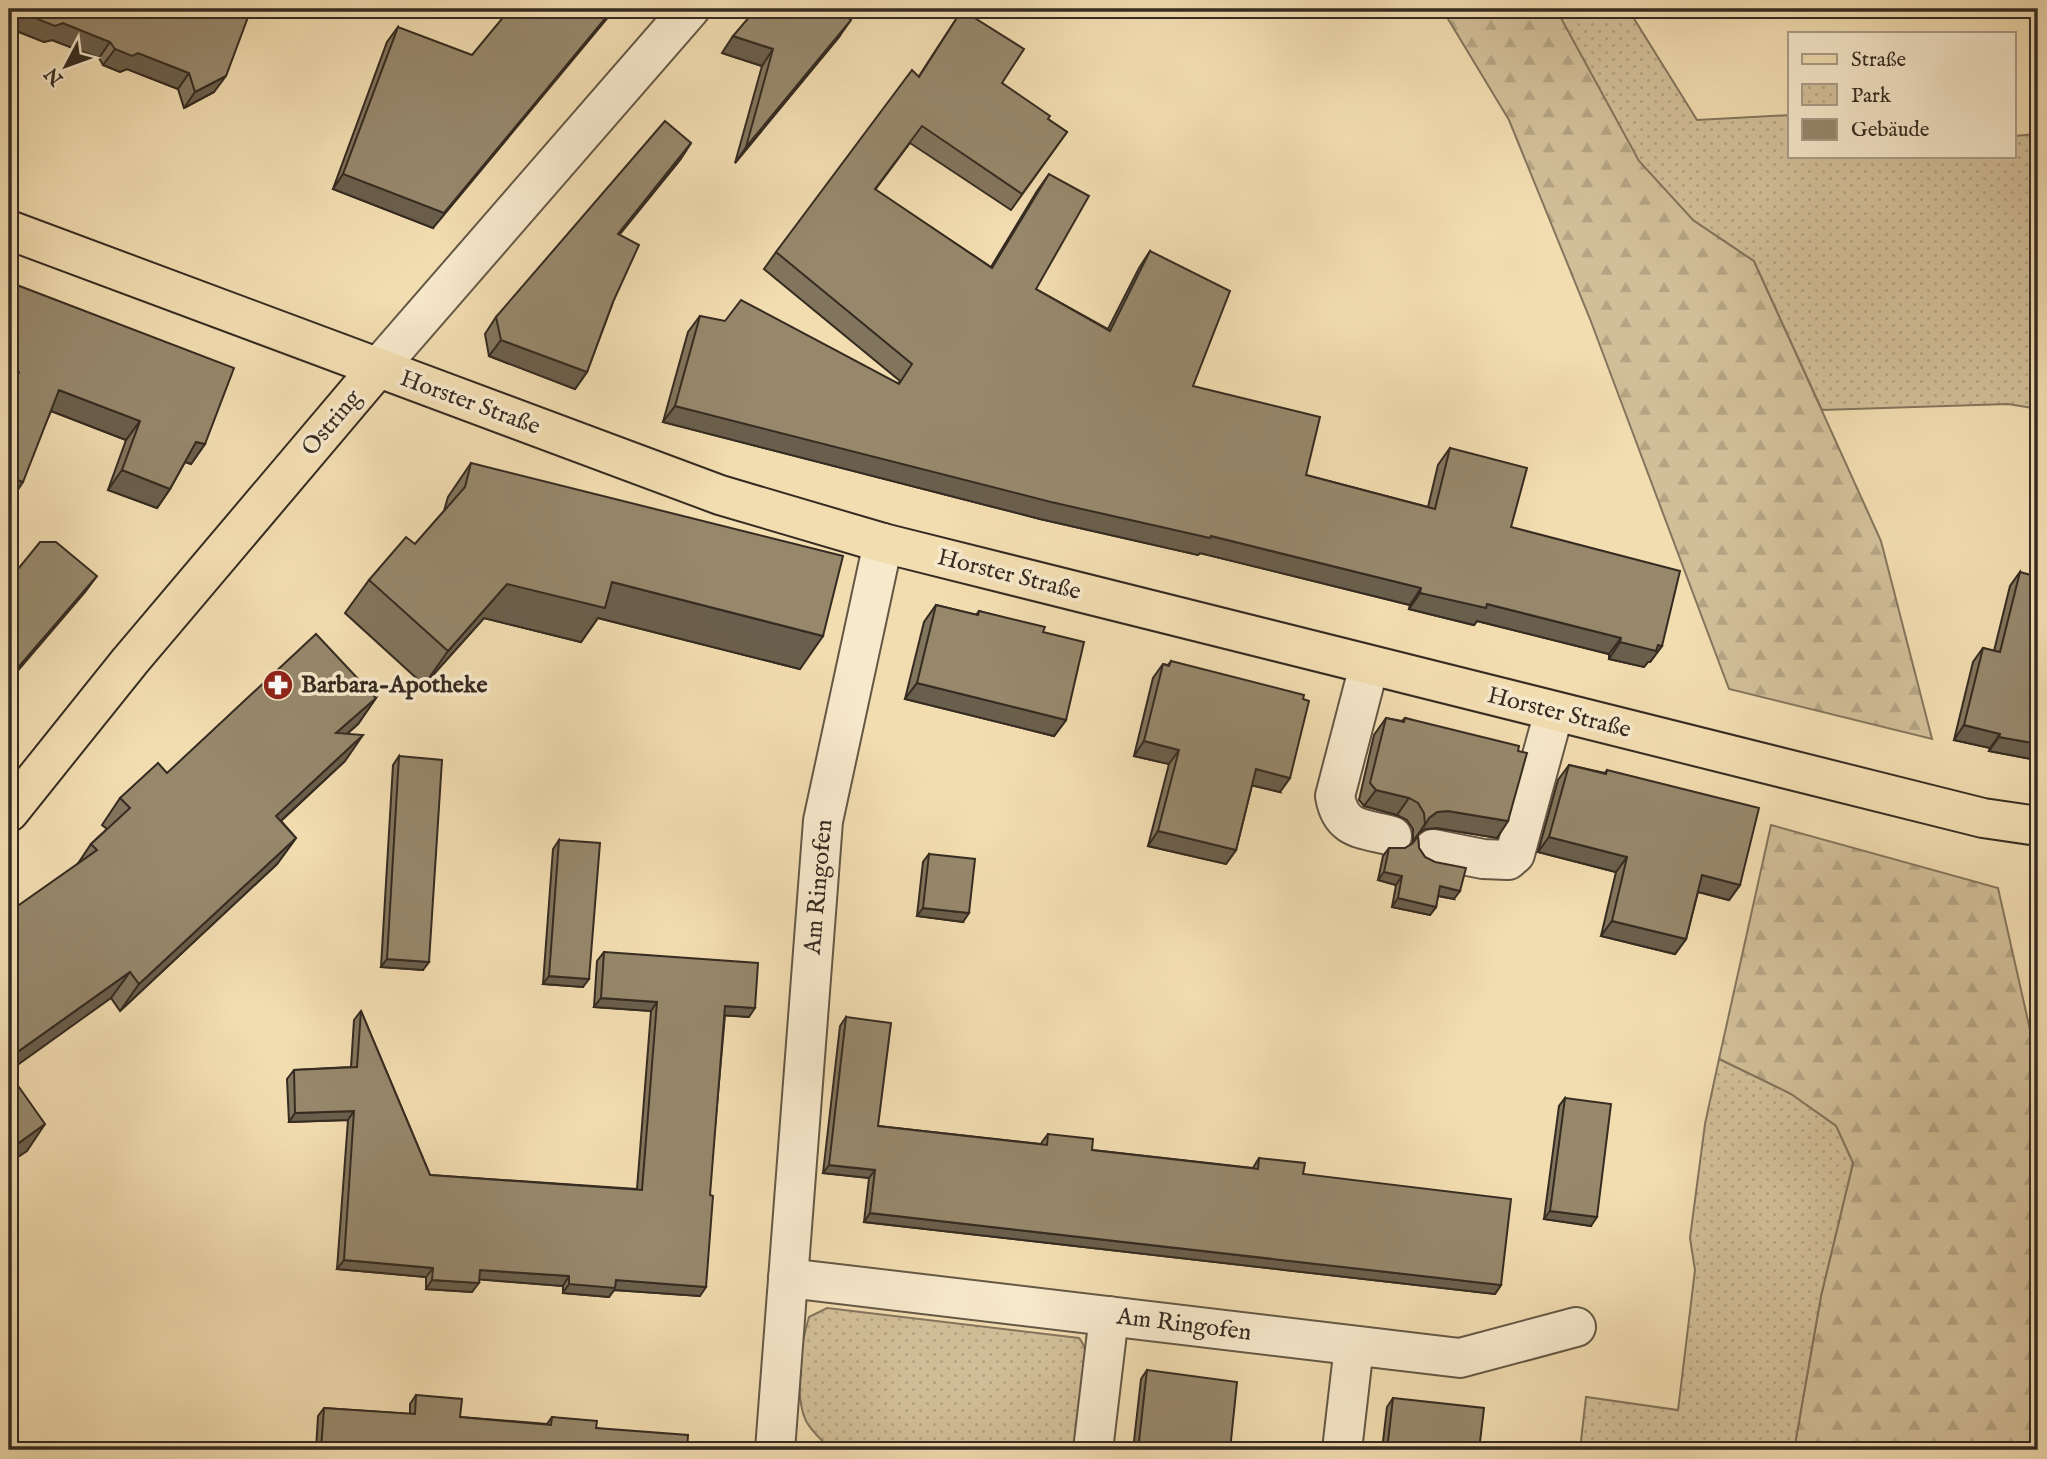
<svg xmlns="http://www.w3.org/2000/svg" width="2047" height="1459" font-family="'IM FELL English',serif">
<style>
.forest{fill:url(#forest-firs);stroke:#84755d;stroke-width:2}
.park{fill:url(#park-dots);stroke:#84755d;stroke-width:2}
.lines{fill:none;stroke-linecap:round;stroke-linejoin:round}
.minor-casing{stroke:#645845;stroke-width:42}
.major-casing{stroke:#352b21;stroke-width:42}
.minor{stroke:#f7e9cc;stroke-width:38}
.major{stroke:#f2ddb1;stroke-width:38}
.wall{fill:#82755d;stroke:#352b21;stroke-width:2}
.shaded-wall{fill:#6a5f4c;stroke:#352b21;stroke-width:2}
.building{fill:#97886c;stroke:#352b21;stroke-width:2}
.labels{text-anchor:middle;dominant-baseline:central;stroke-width:7;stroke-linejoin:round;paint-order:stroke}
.street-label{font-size:24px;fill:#352b21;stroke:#f7e9cc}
.poi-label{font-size:24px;font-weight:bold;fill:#352b21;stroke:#f7e9cc;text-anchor:start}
</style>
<defs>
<pattern id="forest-firs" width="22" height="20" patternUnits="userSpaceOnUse" patternTransform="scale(1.75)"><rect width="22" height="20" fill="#d2bf99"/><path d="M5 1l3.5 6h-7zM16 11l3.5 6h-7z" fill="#b5a484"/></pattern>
<pattern id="park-dots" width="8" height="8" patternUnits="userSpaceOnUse" patternTransform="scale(1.75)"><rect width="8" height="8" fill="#d2bf99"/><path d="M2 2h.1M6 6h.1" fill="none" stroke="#b5a484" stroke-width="1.8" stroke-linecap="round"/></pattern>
</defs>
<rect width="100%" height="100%" fill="#f2ddb1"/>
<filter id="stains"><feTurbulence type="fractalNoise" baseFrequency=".00286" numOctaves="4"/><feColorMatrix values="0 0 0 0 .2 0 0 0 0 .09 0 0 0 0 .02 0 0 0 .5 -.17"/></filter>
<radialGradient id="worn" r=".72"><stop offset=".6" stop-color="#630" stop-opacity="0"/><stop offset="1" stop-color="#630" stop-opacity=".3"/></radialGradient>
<!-- forest -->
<g class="forest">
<path d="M1442 9H1556L1693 220 1754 261 1881 541 1932 739 1729 689 1590 319 1509 120Z"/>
<path d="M1771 825 1998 888 2038 1065V1450H1794L1821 1296 1853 1163 1836 1126 1791 1094 1719 1059Z"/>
</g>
<!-- park -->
<g class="park">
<path d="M1556 9H1628L1697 120 1790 115V156H2014V136L2038 134V409L2008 404 1822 410 1754 261 1693 220 1639 161Z"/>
<path d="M1719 1059 1791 1094 1836 1126 1853 1163 1821 1296 1794 1450H1580L1586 1397 1678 1410 1695 1270 1690 1238 1705 1124Z"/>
<path d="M827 1308 1079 1338C1098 1360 1083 1422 1080 1450H831C823 1441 811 1431 806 1421 794 1397 801 1342 809 1317Z"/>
</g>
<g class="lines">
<!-- minor casing -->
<g class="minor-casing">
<g id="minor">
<path d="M377 369 690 9"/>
<path d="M1369 666 1335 796C1341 831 1363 828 1392 836"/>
<path d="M1433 849 1483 859 1508 860 1515 854 1554 712"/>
<path d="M788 1278 1460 1358 1576 1327"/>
<path d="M775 1450 823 821 883 543"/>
<path d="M1093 1450 1109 1316"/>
<path d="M1342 1450 1354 1346"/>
</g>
</g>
<!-- major casing -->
<g class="major-casing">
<g id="major">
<path d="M9 230 720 495 883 543 1983 818 2038 826"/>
<path d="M9 812 130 661 377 369"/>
</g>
</g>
<!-- minor -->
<use href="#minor" class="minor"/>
<!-- major -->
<use href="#major" class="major"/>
</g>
<!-- wall -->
<g class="wall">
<path d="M9 9H251L214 92 184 108 178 89 127 69 120 72 103 65 99 58 52 40 44 42 9 28Z"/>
<path d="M962 10 1002 83 1048 119 1067 132 1011 210 910 143 875 190 991 267 1037 191 1049 174 1036 289 1108 329 1139 268 1150 251 1193 386 1306 475 1428 507 1438 465 1450 448 1511 527 1662 646 1650 662H1648L1644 667 1609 659V654L1477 621 1474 625 1409 609 1410 605 1200 553 1198 555 1040 519 663 422 688 332 700 316 898 384 900 381 764 269 776 252 919 76Z"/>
<path d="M398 27 433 228 333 189 387 42Z"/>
<path d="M839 37 735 163 762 66 722 53Z"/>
<path d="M691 143 680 160 619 235 613 302 587 372 575 389 489 356 485 334 496 317Z"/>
<path d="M9 282 205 444 191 464 185 462 170 489 157 508 108 490 126 440 51 411 10 502H9Z"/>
<path d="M471 463 800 669 598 618 581 642 484 618 424 685 345 613 369 580 415 544 444 511 448 497Z"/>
<path d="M2020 572 2031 759 1989 751 1990 748 1954 740 1973 662 1983 648 1994 651 2010 586Z"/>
<path d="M936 605 976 615 979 611 1043 632 1066 720 1054 736 905 699 924 622Z"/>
<path d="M1171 661 1280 792 1252 785 1236 850 1226 864 1148 846 1169 764 1134 756 1153 678 1163 664 1168 665Z"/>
<path d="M376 698 358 724 347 734 345 761 281 821 296 838 277 864 120 1011 111 998 77 865 91 844 107 829 102 825 120 798 167 773Z"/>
<path d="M1386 718 1402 721 1405 718 1518 751 1508 821 1497 838 1437 828 1425 829 1419 833 1413 841V829L1407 820 1397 815 1364 806 1359 800 1374 735Z"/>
<path d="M399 756 423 970 381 967 393 765Z"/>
<path d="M1569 765 1605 773 1607 770 1740 885 1729 900 1698 892 1686 939 1675 954 1601 936 1616 872 1538 852 1558 780Z"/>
<path d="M1418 836 1419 848 1454 899 1438 896 1436 907 1430 915 1392 907 1396 885 1378 880 1383 856 1389 848H1405L1412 844Z"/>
<path d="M559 840 583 987 543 984 553 849Z"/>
<path d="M929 854 963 922 917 916 923 862Z"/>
<path d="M604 952 749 1017 725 1015 700 1296 614 1290 609 1297 563 1293V1286L479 1279 472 1292 426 1289V1277L337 1269 348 1120 289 1122 287 1079 294 1070 351 1067 354 1020 361 1011 430 1175 637 1189 651 1011 594 1007 597 961Z"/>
<path d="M846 1017 878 1126 1041 1144 1042 1142 1048 1134 1092 1150 1253 1168 1259 1158 1303 1174 1501 1285 1495 1294 864 1222 869 1178 823 1173 840 1026Z"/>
<path d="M1565 1098 1591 1226 1544 1219 1559 1106Z"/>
<path d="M1147 1370 1230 1450H1133L1141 1379Z"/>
<path d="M416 1395 460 1417 547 1424 552 1417 687 1450H316L318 1416 324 1408 410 1414V1404Z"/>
<path d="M1393 1398 1479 1450H1382L1387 1407Z"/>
</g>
<!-- shaded-wall -->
<g class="shaded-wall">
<path d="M13 9 63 23 110 42 99 58 52 40 44 42 9 28V16Z"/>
<path d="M613 9H615L433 228 333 189 343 174Z"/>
<path d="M851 20 839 37 735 163 746 147Z"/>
<path d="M733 36 773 49 762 66 722 53Z"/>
<path d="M115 49 138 53 189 73 178 89 127 69 120 72 103 65Z"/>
<path d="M226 76 214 92 184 108 195 92Z"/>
<path d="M691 143 680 160 606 251 618 234Z"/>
<path d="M501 340 587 372 575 389 489 356Z"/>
<path d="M9 368 19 372 9 386Z"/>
<path d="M59 390 140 421 126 440 46 409Z"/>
<path d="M675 406 1211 536 1421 588 1410 605 1200 553 1198 555 1040 519 663 422Z"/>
<path d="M196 442 205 444 191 464 183 461Z"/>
<path d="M122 470 170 489 157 508 108 490Z"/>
<path d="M9 477 23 482 10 502H9Z"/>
<path d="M97 576 85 592 9 681V678Z"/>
<path d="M612 582 823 636 800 669 598 618 581 642 484 618 424 685 448 651 507 584Z"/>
<path d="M1420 593 1487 604 1621 638 1609 654 1477 621 1474 625 1409 609Z"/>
<path d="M1620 642 1658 645 1662 646 1650 662H1648L1644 667 1609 659Z"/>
<path d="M917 683 1066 720 1054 736 905 699Z"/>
<path d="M376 698 358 724 317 760 336 733Z"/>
<path d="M1964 725 2000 734 1990 748 1954 740Z"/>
<path d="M363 735 345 761 257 843 276 816Z"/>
<path d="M1999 737 2038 744V748L2031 759 1989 751Z"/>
<path d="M1144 741 1179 750 1169 764 1134 756Z"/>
<path d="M1256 769 1290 778 1280 792 1246 784Z"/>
<path d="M1376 790 1409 798 1397 815 1364 806Z"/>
<path d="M1448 811 1508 821 1497 838 1437 828 1425 829 1419 833 1429 818 1437 812Z"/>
<path d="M1158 831 1236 850 1226 864 1148 846Z"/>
<path d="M1549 837 1627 857 1616 872 1538 852Z"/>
<path d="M296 838 277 864 120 1011 139 984Z"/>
<path d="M1384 872 1402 876 1396 885 1378 880Z"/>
<path d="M1702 875 1740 885 1729 900 1691 890Z"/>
<path d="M1440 886 1460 891 1454 899 1434 895Z"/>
<path d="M1398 898 1436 907 1430 915 1392 907Z"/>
<path d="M923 908 969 913 963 922 917 916Z"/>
<path d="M1612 921 1686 939 1675 954 1601 936Z"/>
<path d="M387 959 429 962 423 970 381 967Z"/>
<path d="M130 972 111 998 9 1071V1058Z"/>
<path d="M549 976 589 979 583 987 543 984Z"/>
<path d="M601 998 657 1002 651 1011 594 1007Z"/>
<path d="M725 1006 755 1008 749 1017 719 1015Z"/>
<path d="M354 1111 348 1120 289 1122 295 1113Z"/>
<path d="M45 1124 27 1151 9 1163V1150Z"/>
<path d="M829 1165 875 1170 869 1178 823 1173Z"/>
<path d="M1550 1211 1597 1217 1591 1226 1544 1219Z"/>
<path d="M870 1213 1501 1285 1495 1294 864 1222Z"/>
<path d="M344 1260 433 1268 426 1277 337 1269Z"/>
<path d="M480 1270 569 1276 563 1286 473 1279Z"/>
<path d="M432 1280 479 1283 472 1292 426 1289Z"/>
<path d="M616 1280 706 1287 700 1296 614 1290 609 1297 563 1293 569 1284Z"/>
</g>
<!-- building -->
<g class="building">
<path d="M9 9H251L226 76 195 92 189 73 138 53 132 56 115 49 110 42 63 23 55 26 13 9 9 20Z"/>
<path d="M510 9H613L444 213 343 174 398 27 472 55Z"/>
<path d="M756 9H837L851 20 746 147 773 49 733 36Z"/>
<path d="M962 10 1024 49 1002 83 1050 116 1048 119 1067 132 1022 194 922 126 875 189 992 268 1049 174 1089 196 1036 289 1110 331 1150 251 1230 291 1193 386 1320 417 1306 475 1435 509 1450 448 1527 468 1511 527 1680 571 1662 646 1658 645 1656 651 1620 642 1621 638 1487 604 1486 608 1420 593 1421 588 1211 536 1210 538 1051 502 675 406 700 316 725 321 741 300 899 384 912 364 776 252 912 70 919 77Z"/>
<path d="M665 121 691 143 618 234 639 245 613 302 587 372 501 340 496 317Z"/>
<path d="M9 282 234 368 205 444 196 442 170 489 122 470 140 421 59 390 23 482 9 477V398L19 372 9 368Z"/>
<path d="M471 463 843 556 823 636 612 582 605 608 507 584 448 651 369 580 406 537 415 544 465 487Z"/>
<path d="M40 542H56L97 576 9 678V580Z"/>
<path d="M2020 572 2038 577V744L1999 737 2000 734 1964 725 1983 648 2000 652Z"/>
<path d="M936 605 978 615 979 611 1045 627 1043 632 1084 642 1066 720 917 683Z"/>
<path d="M316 634 376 698 336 733 363 735 276 816 296 838 139 984 130 972 9 1058V912L97 850 91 844 130 808 120 798 158 763 167 773Z"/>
<path d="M1171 661 1304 695 1303 699 1309 701 1290 778 1256 769 1236 850 1158 831 1179 750 1144 741 1163 664 1169 666Z"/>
<path d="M1386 718 1404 722 1405 718 1519 746 1518 751 1527 753 1508 821 1448 811 1437 812 1429 818 1425 825 1424 813 1418 803 1409 798 1376 790 1370 783Z"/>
<path d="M399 756 442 760 429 962 387 959Z"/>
<path d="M1569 765 1606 774 1607 770 1759 808 1740 885 1702 875 1686 939 1612 921 1627 857 1549 837Z"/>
<path d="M1418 836 1419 848 1425 857 1435 862 1466 868 1460 891 1440 886 1436 907 1398 898 1402 876 1384 872 1389 848H1405L1413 843Z"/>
<path d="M559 840 600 843 589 979 549 976Z"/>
<path d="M929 854 975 859 969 913 923 908Z"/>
<path d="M604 952 758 963 755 1008 725 1006 710 1195 713 1196 706 1287 616 1280 615 1288 569 1284V1276L480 1270 479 1283 432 1280 433 1268 344 1260 354 1111 295 1113 294 1070 357 1067 361 1011 430 1175 642 1190 657 1002 601 998Z"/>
<path d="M846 1017 891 1023 878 1126 1047 1145 1048 1134 1093 1139 1092 1150 1258 1169 1259 1158 1305 1163 1303 1174 1511 1199 1501 1285 870 1213 875 1170 829 1165Z"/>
<path d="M9 1073 45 1124 9 1150Z"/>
<path d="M1565 1098 1611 1104 1597 1217 1550 1211Z"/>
<path d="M1147 1370 1237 1382 1230 1450H1138Z"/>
<path d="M416 1395 462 1399 460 1417 551 1425 552 1417 597 1421 596 1428 688 1435 687 1450H321L324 1408 415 1414Z"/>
<path d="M1393 1398 1484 1408 1479 1450H1387Z"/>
</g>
<!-- icons -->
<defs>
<g id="pharmacy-disc" transform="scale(1.575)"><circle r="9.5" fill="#8f2418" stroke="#f7e9cc"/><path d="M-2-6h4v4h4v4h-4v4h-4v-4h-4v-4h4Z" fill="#fff"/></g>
</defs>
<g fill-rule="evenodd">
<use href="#pharmacy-disc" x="278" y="685"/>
</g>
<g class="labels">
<!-- street labels -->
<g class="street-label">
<text transform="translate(470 403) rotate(20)">Horster Straße</text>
<text transform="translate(332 423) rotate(-50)">Ostring</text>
<text transform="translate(1009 575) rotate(14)">Horster Straße</text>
<text transform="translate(1559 713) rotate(14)">Horster Straße</text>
<text transform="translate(819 887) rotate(-85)">Am Ringofen</text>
<text transform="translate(1184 1325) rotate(7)">Am Ringofen</text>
</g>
<!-- poi labels -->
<g class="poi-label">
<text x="301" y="685">Barbara-Apotheke</text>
</g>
</g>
<!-- margin -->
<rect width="2047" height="1459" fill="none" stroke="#f2ddb1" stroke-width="35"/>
<rect x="10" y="10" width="2026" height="1438" fill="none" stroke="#352b21" stroke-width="3.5"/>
<rect x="18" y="18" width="2012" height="1424" fill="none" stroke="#352b21" stroke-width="2"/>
<!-- legend -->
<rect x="1788" y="32" width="228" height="126" fill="#f7e9cc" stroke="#a99d88" stroke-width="2"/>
<rect x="1802" y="54" width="35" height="10" fill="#f2ddb1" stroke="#a99d88" stroke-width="2"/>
<text x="1851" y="66" font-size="21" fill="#352b21">Straße</text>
<rect x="1802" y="84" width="35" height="21" fill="url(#park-dots)" stroke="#a99d88" stroke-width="2"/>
<text x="1851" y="102" font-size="21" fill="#352b21">Park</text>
<rect x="1802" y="119" width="35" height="21" fill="#97886c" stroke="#a99d88" stroke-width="2"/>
<text x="1851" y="136" font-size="21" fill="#352b21">Gebäude</text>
<!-- north arrow -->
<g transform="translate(66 66) rotate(229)" stroke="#f7e9cc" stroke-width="5" paint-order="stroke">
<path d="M0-5L12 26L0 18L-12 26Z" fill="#352b21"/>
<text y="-10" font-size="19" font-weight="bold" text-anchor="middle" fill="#352b21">N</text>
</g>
<rect width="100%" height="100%" filter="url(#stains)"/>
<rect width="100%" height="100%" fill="url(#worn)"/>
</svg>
